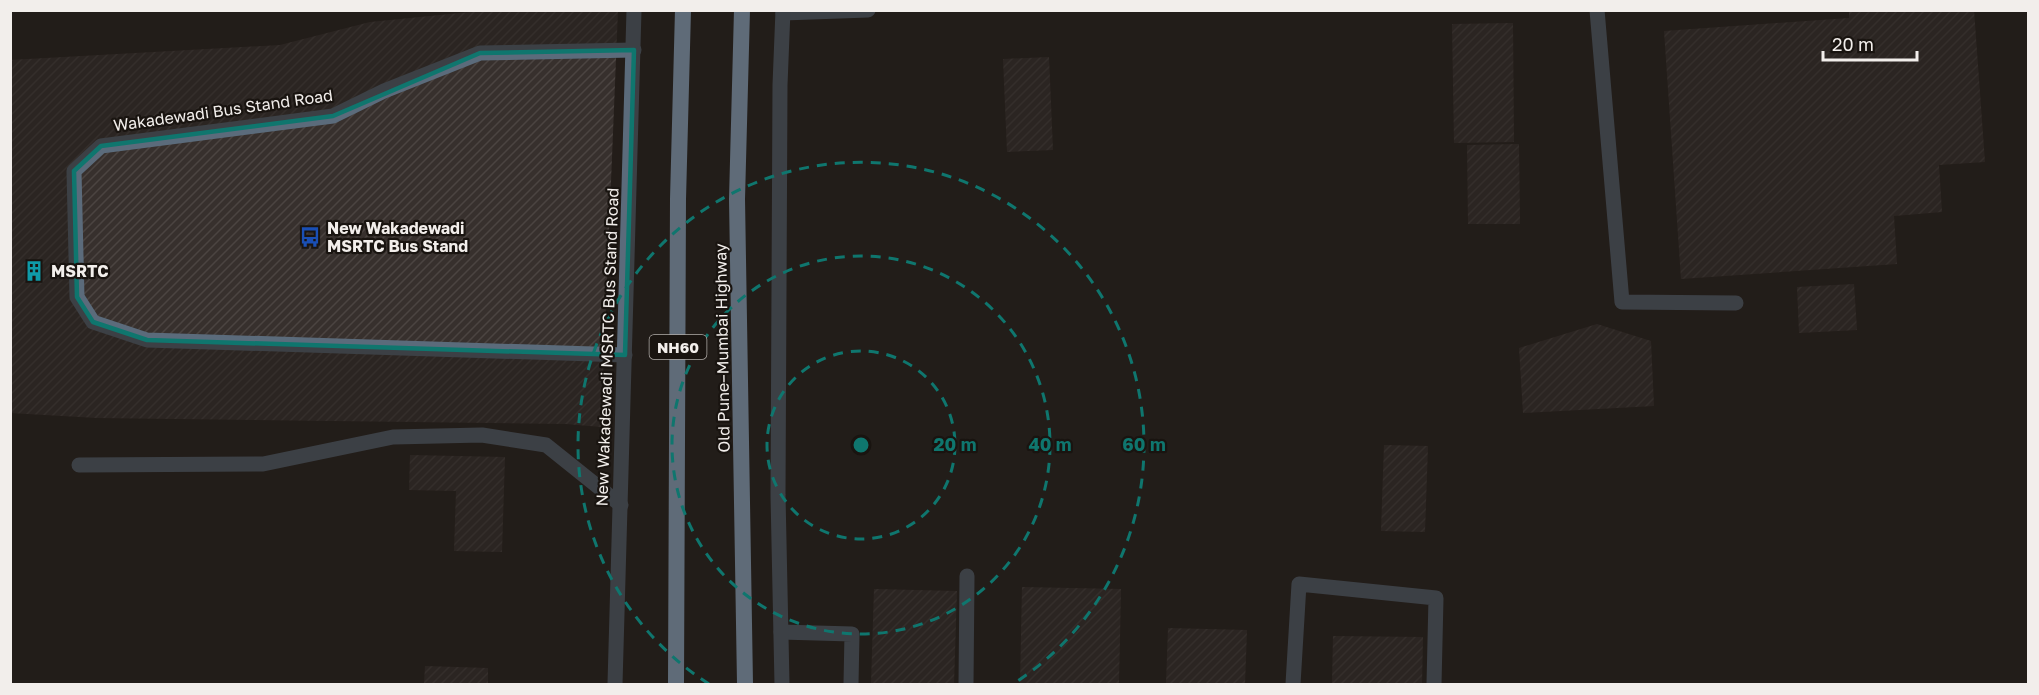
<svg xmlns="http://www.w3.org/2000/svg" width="2039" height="695" font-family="'Golos Text',sans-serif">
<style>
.building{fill:url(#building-hatch)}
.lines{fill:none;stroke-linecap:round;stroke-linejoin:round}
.service{stroke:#5b6b7b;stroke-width:15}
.minor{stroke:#5b6b7b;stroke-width:15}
.tertiary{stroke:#5b6b7b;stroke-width:15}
.trunk{stroke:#a8caea;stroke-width:16}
.marked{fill:none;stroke:#0f766e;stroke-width:4.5;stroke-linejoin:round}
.ring{fill:none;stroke:#0f766e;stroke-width:3;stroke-dasharray:10 8}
.labels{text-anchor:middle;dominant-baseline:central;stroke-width:4.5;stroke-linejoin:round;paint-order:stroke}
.shield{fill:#191410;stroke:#b1ada9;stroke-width:1.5}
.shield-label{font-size:15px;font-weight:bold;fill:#f2eeeb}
.street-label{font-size:16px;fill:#f2eeeb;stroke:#191410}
.poi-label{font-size:16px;font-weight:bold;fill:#f2eeeb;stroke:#191410;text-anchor:start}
.centre{fill:#0f766e;stroke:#191410;stroke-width:3}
.ring-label{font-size:18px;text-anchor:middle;font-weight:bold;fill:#0f766e;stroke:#191410;stroke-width:4.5;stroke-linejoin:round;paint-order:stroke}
</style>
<defs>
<pattern id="building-hatch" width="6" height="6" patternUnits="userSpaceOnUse" patternTransform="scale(1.5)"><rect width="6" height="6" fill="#37302d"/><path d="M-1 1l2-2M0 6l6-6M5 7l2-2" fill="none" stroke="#4b4441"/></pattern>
</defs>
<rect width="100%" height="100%" fill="#231d19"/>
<!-- building -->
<g class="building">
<path d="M490 10H618L601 427 566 424 97 418 10 413V60L280 45 370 22Z"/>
<path d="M1849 10H1974L1985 162 1939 165 1942 212 1894 216 1897 264 1681 279 1664 31 1849 18Z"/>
<path d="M1513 23 1514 142 1454 143 1452 24Z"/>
<path d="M1049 57 1053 150 1007 152 1003 59Z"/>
<path d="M1519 144 1520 224H1468L1467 145Z"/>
<path d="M1854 284 1857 330 1799 333 1797 287Z"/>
<path d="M1597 324 1651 341 1654 406 1523 413 1519 348Z"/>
<path d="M1384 445 1428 446 1425 532 1381 531Z"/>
<path d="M410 455 505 457 502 552 454 551 456 491 409 490Z"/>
<path d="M1022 587 1121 589 1119 684H1020Z"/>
<path d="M874 589 957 591 954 684H871Z"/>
<path d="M1168 628 1247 630 1245 684H1166Z"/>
<path d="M1333 636 1423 637 1422 684H1332Z"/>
<path d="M425 666 488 668V684H424Z"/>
</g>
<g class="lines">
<!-- service -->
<g class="service">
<path d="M1597 10 1622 302 1736 303"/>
<path d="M79 465 263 464 393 437 482 435 546 445 621 505"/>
<path d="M781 632 852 634 851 684"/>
<path d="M966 684 967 576"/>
<path d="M1293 684 1299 584 1436 598 1434 684"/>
</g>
<!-- minor -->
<g class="minor">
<path d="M783 13 868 10"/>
<path d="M625 355 147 340 93 322 77 297 74 171 101 146 333 116 384 91 480 53 634 50"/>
</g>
<!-- tertiary -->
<g class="tertiary">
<path d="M615 684 634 10"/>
<path d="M782 684 778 495 780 85 783 10"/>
</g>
<!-- trunk -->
<g class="trunk">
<path d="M742 10 737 199 745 684"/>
<path d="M676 684 678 199 683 10"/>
</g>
</g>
<!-- marked area -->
<path d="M0 0H2039V695H0ZM634 50 625 355 147 340 93 322 77 297 74 171 101 146 333 116 480 53Z" fill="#231d19" fill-opacity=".55" fill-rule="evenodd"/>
<path class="marked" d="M634 50 625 355 147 340 93 322 77 297 74 171 101 146 333 116 480 53Z"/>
<!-- distance rings -->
<g class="ring">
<circle cx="861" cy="445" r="94"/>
<circle cx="861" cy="445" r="189"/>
<path d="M709 684A283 283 0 1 1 1013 684"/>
</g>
<!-- icons -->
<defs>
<g id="bus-bare" transform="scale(1.62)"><path d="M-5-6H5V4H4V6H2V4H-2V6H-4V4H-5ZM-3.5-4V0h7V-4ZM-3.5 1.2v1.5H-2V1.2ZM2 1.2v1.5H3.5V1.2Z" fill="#1a4fb4" stroke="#191410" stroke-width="2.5" paint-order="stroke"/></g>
<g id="building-bare" transform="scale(1.62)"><path d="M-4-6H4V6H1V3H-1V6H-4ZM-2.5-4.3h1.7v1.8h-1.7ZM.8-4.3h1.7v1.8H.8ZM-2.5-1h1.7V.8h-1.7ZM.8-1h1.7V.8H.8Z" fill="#0f9aa8" stroke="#191410" stroke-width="2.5" paint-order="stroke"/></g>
</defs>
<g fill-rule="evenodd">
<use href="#bus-bare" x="310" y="237"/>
<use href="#building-bare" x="34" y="271"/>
</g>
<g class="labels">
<!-- shield labels -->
<rect class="shield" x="649.5" y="335" width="57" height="24" rx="4.5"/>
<g class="shield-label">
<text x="678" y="347">NH60</text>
</g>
<!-- street labels -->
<g class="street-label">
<text transform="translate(223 110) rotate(-8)">Wakadewadi Bus Stand Road</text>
<text transform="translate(607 347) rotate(-88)">New Wakadewadi MSRTC Bus Stand Road</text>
<text transform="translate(722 348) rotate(-91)">Old Pune–Mumbai Highway</text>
</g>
<!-- poi labels -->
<g class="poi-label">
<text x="327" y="228">New Wakadewadi<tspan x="327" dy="18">MSRTC Bus Stand</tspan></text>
<text x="51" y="271">MSRTC</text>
</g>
</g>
<circle cx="861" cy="445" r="9" class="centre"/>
<g class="ring-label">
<text x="955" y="451">20 m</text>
<text x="1050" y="451">40 m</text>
<text x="1144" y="451">60 m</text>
</g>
<!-- border -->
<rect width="2039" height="695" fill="none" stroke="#f2eeeb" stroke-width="24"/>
<!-- scale -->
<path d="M1823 51v9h94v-9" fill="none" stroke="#f2eeeb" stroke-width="3"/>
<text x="1832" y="51" font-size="18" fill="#f2eeeb" stroke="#191410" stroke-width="4.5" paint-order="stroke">20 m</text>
</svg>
